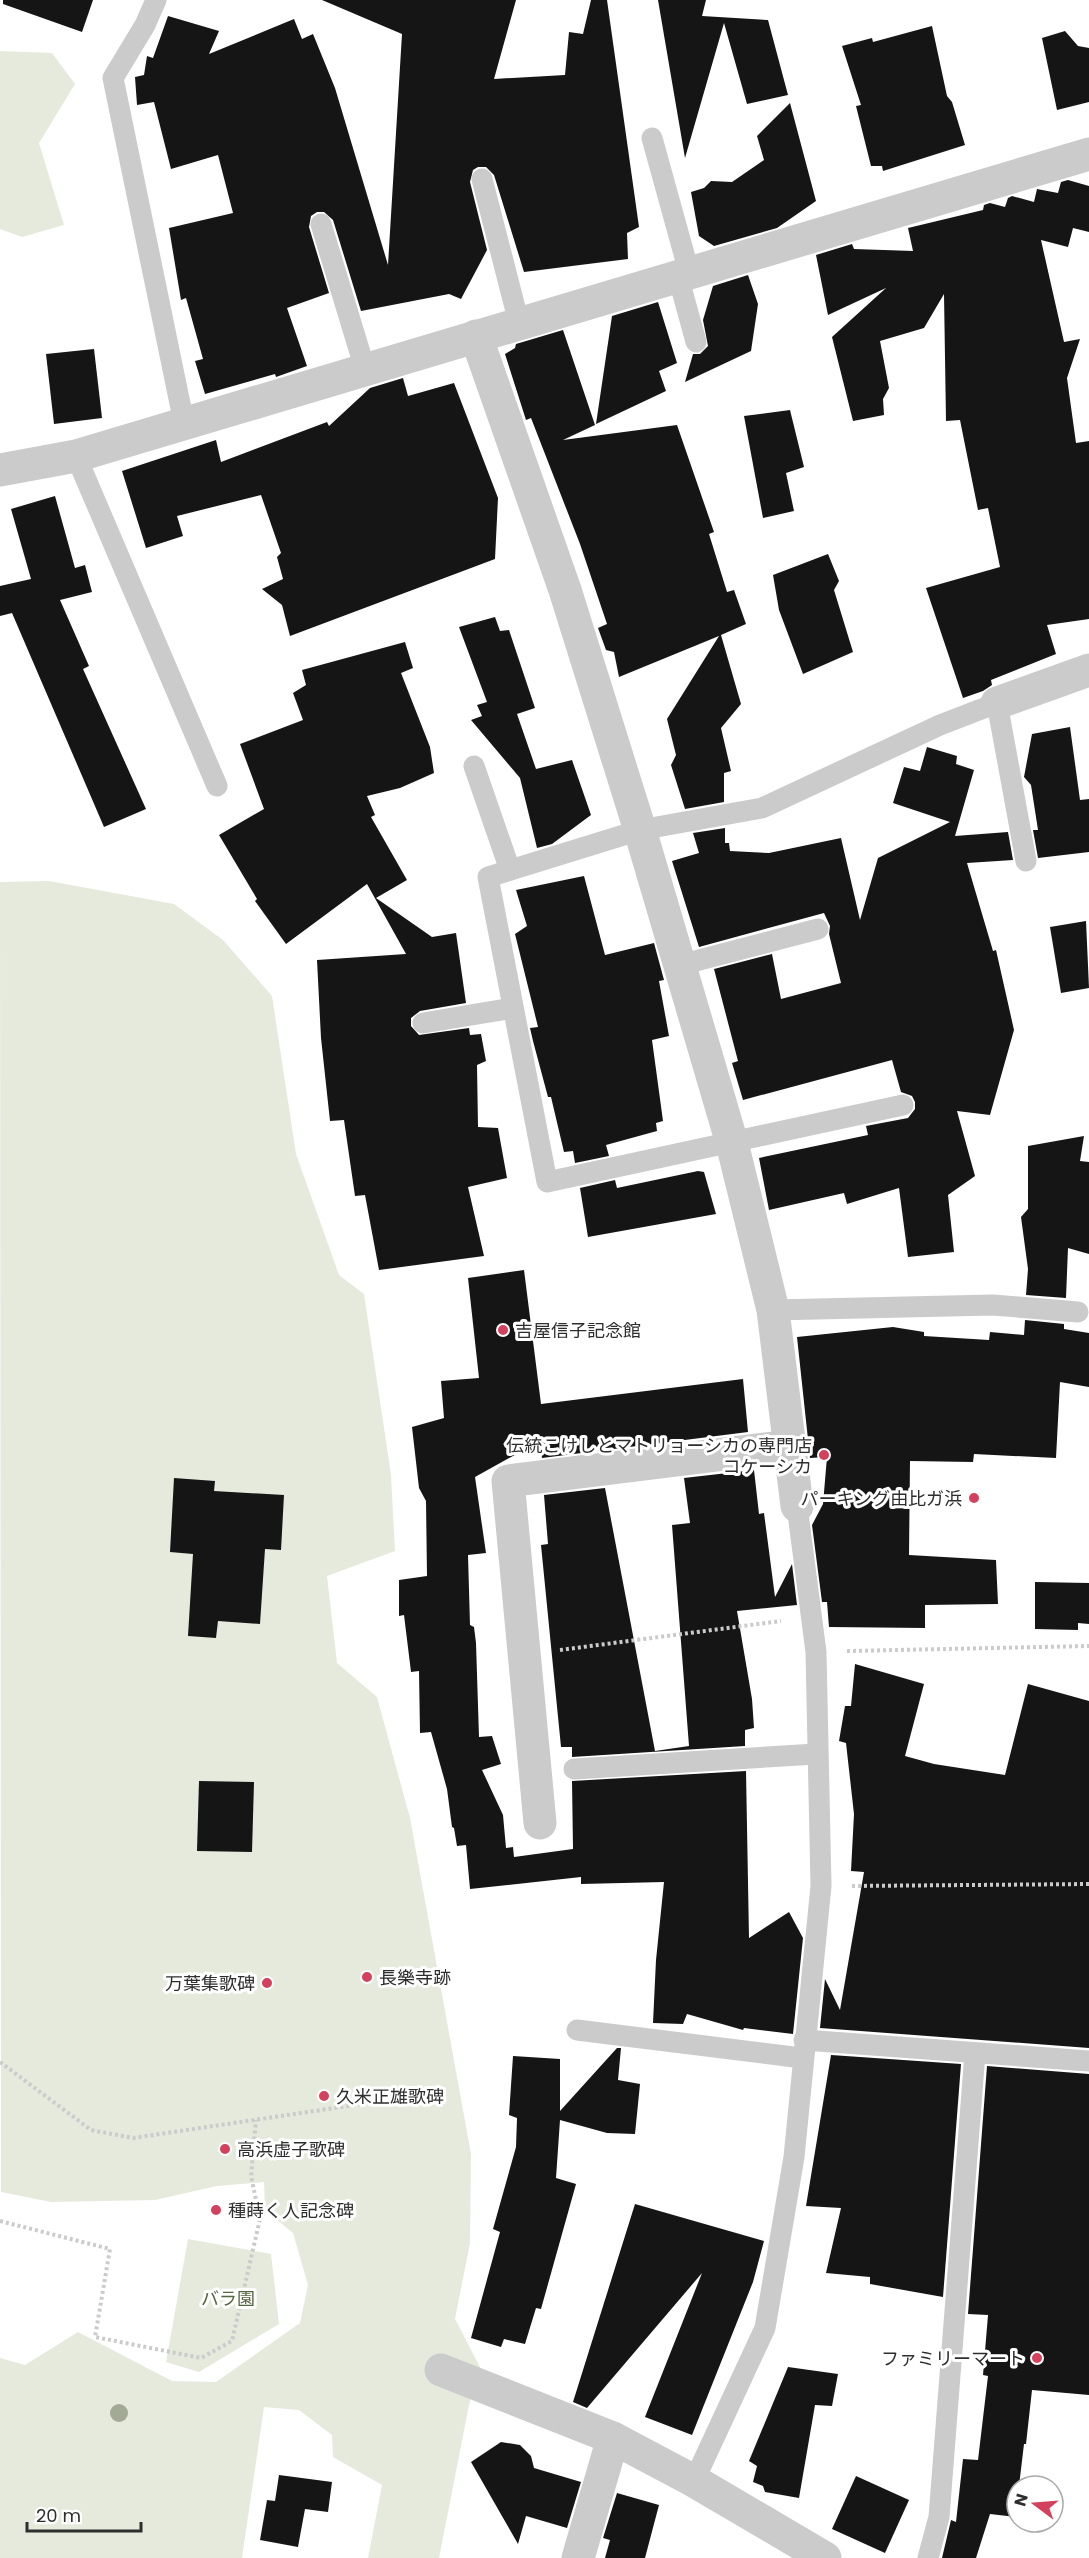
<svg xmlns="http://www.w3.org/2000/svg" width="1089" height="2558" font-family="Poppins,'Noto Sans JP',sans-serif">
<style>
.green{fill:#e5eadd}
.building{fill:#151515}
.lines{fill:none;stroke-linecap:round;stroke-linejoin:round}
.path{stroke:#cbcbcb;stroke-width:4;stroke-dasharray:3 3;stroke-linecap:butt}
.lane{stroke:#cbcbcb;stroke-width:21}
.street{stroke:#cbcbcb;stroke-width:33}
.tree{fill:#a2aa96}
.poi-dot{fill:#d4415c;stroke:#fff;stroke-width:2}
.labels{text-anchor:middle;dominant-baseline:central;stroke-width:6;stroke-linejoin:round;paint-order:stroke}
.poi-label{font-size:18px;fill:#2e2e2e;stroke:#fff;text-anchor:start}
.park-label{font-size:18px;fill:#556540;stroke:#fff}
</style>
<rect width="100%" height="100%" fill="#fff"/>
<!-- green -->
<g class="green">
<path d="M0 51 52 53 75 84 39 143 64 225 22 237 0 229Z"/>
<path d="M49 881 174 904 223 940 272 996 296 1154 339 1275 364 1294 391 1475 395 1551 327 1576 337 1663 377 1697 410 1818 471 2154 470 2243 455 2319 480 2367 469 2405 439 2558H368L382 2485 333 2457 332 2435 299 2410 264 2407 242 2558H0V2358L25 2365 78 2332 172 2381 216 2382 300 2323 308 2285 293 2233 265 2210 264 2182 217 2186 155 2200 51 2202 1 2192 0 882Z"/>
<path d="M188 2239 271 2254 279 2324 199 2372 166 2362Z"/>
</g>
<!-- building -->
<g class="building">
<path d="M3 0H93L82 32 3 4Z"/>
<path d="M322 0H516L494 79 565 75 569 32 583 34 591 0H607L639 227 627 233 628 259 524 272 494 175 486 167H478L473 170 470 182 487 250 461 299 449 294 361 311 333 220 324 212H317L311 216 309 227 329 293 287 308 307 366 276 377 275 374 205 394 195 361 203 359 186 298 181 300 169 228 233 213 218 155 171 169 154 102 137 105 135 77 144 75 147 56 153 58 168 16 219 31 209 54 294 19 302 39 313 34 335 88 388 265 402 34Z"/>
<path d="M658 0H706L702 16 768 20 788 95 747 104 724 23 685 158Z"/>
<path d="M932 26 947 96 952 102 965 145 883 171 882 166H871L856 106 861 105 842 46 872 38 873 42Z"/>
<path d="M1065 31 1078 46 1089 48V102L1057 110 1042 38Z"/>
<path d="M790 103 816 201 777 228 714 246 699 236 691 192 704 188 711 181 732 182 764 160 757 136Z"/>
<path d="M1068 180 1089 186V232L1073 228 1068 247 1041 240 1064 342 1080 339 1067 378 1076 443 1089 441V619L1047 625 1056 654 991 680 992 685 983 691 963 698 926 588 1000 567 988 508 978 510 960 420 946 421 944 294 924 328 880 341 889 388 883 399 884 415 853 421 832 337 886 288 828 315 816 255 852 244 854 249 913 251 908 228 983 210 984 205 990 203 1005 207 1008 198 1012 196 1034 202 1037 189 1058 193 1061 182Z"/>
<path d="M748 275 758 304 751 351 685 382 693 354H700L708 346 703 320 713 286Z"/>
<path d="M658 302 677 363 659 371 666 391 596 424 612 316Z"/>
<path d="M563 330 595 425 563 440 677 425 714 532 709 534 727 592 734 590 746 624 721 635 741 704 721 728 731 771 724 773V802L685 809 671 765 676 755 667 719 719 636 619 677 614 652 606 650 598 628 607 624 580 544 531 418 526 420 505 354 515 348 516 344Z"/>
<path d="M94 349 102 418 54 424 46 354Z"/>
<path d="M403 378 408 396 454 383 498 498 495 559 290 636 282 605 262 589 283 579 277 557 281 553 261 495 177 516 183 536 146 548 122 471 216 440 221 462 327 422 329 426 370 388Z"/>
<path d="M790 410 804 467 786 473 794 511 763 518 744 416Z"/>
<path d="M55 496 75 568 85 565 92 592 60 600 89 666 83 669 146 809 104 827 12 613 0 616V586L31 579 11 509Z"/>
<path d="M828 554 839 581 834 590 853 652 803 674 779 610 773 575Z"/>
<path d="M495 617 500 631 509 630 535 708 517 714 536 769 572 760 591 815 552 844 537 848 520 778 471 720 482 716 477 705 487 702 459 627Z"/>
<path d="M405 642 413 668 401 673 430 747 434 773 400 788 367 796 375 815 371 817 407 880 376 898 432 937 456 933 466 1003 420 1011 411 1018V1026L419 1035 469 1028 470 1035 481 1034 486 1061 477 1065 478 1127 498 1128 507 1178 468 1187 484 1256 379 1270 365 1195 355 1196 344 1120 330 1121 321 1038 317 960 406 954 367 884 286 944 255 901 257 899 219 835 264 809 240 744 303 720 293 693 306 685 302 670Z"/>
<path d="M1070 727 1080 800 1089 799V852L1038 858 1033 830H1038L1031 785 1024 777 1032 734Z"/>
<path d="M927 747 957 756 956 764 974 770 955 836 1008 832 1013 860 967 863 993 951 996 950 1014 1030 990 1115 957 1111 975 1176 948 1195 954 1252 908 1257 899 1188 847 1204 844 1193 769 1210 759 1158 868 1135 866 1126 908 1118 915 1109V1102L912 1096 901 1092 892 1060 743 1100 732 1063 738 1061 714 969 772 954 781 999 841 983 829 934 830 926 824 913 699 947 672 861 699 853 693 833 725 828V843H729L730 851 769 853 841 838 860 920 878 858 950 822 893 803 904 767 920 771Z"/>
<path d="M584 876 605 955 654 943 664 980 659 981 669 1036 652 1040 663 1121 656 1123 657 1131 606 1145 609 1156 575 1163 573 1151 564 1152 551 1097H548L533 1041 530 1028 538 1027 515 934 527 926 516 890Z"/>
<path d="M1086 921 1089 988 1061 993 1050 927Z"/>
<path d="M1084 1136 1080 1161 1089 1162V1254L1068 1248 1066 1298 1026 1295 1028 1269 1021 1217 1028 1209V1146Z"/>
<path d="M698 1171 704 1172 716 1214 588 1237 580 1188 615 1180 617 1188Z"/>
<path d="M524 1270 541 1404 743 1379 748 1432 542 1458 540 1441 475 1477 486 1553 468 1555 470 1625 474 1627 476 1643 479 1737 492 1736 501 1764 482 1770 503 1815 506 1848 513 1847 514 1857 573 1849 572 1781 746 1771 749 1938 789 1912 803 1938 793 2034 744 2028 743 2030 687 2014 683 2024 653 2023 656 1960 664 1882 581 1884V1877L470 1889 466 1845 457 1846 454 1828 452 1827 447 1789 431 1732 420 1733 419 1671 411 1672 404 1615 399 1616V1580L427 1576 426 1501 419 1488 412 1427 444 1418 441 1381 479 1378 468 1278Z"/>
<path d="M1025 1320 1064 1324V1329L1089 1333V1387L1060 1382 1056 1458 974 1454 973 1462 910 1461 909 1555 996 1560 998 1604 925 1605V1628L829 1627 827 1602H822L812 1525 823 1504 827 1457 810 1458 797 1337 893 1327 924 1332V1336L989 1340 990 1332 1024 1335Z"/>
<path d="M754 1470 759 1514 764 1513 775 1597 792 1564 797 1605 737 1611 752 1699 754 1728 745 1730V1746L572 1757V1747H561L541 1545 548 1544 544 1495 605 1488 655 1751 689 1746 672 1525 690 1523 684 1478Z"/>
<path d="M174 1478 215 1481 214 1491 284 1495 281 1550 265 1549 260 1624 218 1621 216 1638 188 1636 193 1554 170 1552Z"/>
<path d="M1035 1582 1089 1583V1624L1078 1623V1630L1035 1629Z"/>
<path d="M855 1664 924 1684 905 1756 934 1764 1005 1775 1028 1684 1089 1701V2048L820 2028 825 1979 840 2010 864 1872 851 1871 854 1814 846 1743 839 1741 845 1706H851Z"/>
<path d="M199 1781 254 1782 252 1852 197 1851Z"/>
<path d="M617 2048H621L618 2080 640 2084 635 2134 607 2133 560 2120 556 2178 576 2184 541 2309 536 2308 525 2344 504 2339 501 2347 471 2338 500 2232 493 2229 516 2147 517 2118 509 2115 513 2056 560 2059V2111Z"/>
<path d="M831 2055 961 2064 943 2297 870 2284V2277L826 2273 841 2208 806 2206Z"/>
<path d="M987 2066 1089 2074V2395L1032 2390 1026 2444H1024L1019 2486H1017L1016 2517 990 2514 976 2558H942L951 2520 956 2522 963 2459 978 2460 988 2376 983 2375 988 2315 968 2314Z"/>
<path d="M635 2204 764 2241 753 2282 692 2435 645 2417 702 2273 587 2408 573 2402Z"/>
<path d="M788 2367 838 2374 832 2406 815 2405 799 2498 765 2492 763 2486 753 2482 757 2466 749 2461Z"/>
<path d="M501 2442 520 2445 531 2456 534 2468 581 2482 567 2528 526 2516 518 2544 471 2462Z"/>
<path d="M279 2475 332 2482 328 2512 305 2509 298 2547 260 2540 267 2500 275 2501Z"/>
<path d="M856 2476 909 2500 885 2553 832 2529Z"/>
<path d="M617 2493 659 2505 645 2558H605L610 2540 603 2538Z"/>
</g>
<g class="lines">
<!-- path -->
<g class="path">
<path d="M560 1650 781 1621"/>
<path d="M847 1651 1089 1646"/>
<path d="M852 1886 1089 1884"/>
<path d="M0 2062 91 2130 133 2138 395 2099"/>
<path d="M0 2221 110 2249 95 2337 201 2358 232 2341 260 2219 251 2176 256 2120"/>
</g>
<!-- lane -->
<g class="lane">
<path d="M156 0 145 25 113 78 184 423"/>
<path d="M652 138 689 272"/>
<path d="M482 179 519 323"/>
<path d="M321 224 365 369"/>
<path d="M678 276 696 342"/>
<path d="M76 456 217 786"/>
<path d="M474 766 510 870"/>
<path d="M680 965 818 929"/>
<path d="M423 1023 513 1008"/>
<path d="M903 1105 547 1182 488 877 640 830 762 808 940 725 997 703 1026 861"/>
<path d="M773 1310 993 1305 1078 1312"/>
<path d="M574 1769 816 1754"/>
<path d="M577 2030 802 2058"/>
<path d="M804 2040 1089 2061"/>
<path d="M694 2481 765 2328 794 2157 821 1886 816 1652 797 1506"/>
<path d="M928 2558 939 2517 975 2053"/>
</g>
<!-- street -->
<g class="street">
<path d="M476 336 565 590 640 830 732 1143 773 1310 797 1506"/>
<path d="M0 470 76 456 1089 154"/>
<path d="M997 703 1089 670"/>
<path d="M540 1823 508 1481 790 1446"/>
<path d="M441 2370 613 2438 694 2481 825 2558"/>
<path d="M578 2558 613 2438"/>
</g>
</g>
<!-- trees -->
<circle class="tree" cx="119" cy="2413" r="9"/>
<!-- markers -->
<g class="poi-dot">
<circle cx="503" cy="1330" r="6"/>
<circle cx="824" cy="1455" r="6"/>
<circle cx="974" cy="1498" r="6"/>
<circle cx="367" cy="1977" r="6"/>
<circle cx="267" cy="1983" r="6"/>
<circle cx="324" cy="2096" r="6"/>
<circle cx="225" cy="2149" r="6"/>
<circle cx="216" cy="2210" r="6"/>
<circle cx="1037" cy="2358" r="6"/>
</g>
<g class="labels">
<!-- poi labels -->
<g class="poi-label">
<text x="515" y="1330">吉屋信子記念館</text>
<text x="812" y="1445" text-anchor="end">伝統こけしとマトリョーシカの専門店<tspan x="812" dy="21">コケーシカ</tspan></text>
<text x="962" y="1498" text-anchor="end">パーキング由比ガ浜</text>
<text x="379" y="1977">長樂寺跡</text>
<text x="255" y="1983" text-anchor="end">万葉集歌碑</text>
<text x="336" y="2096">久米正雄歌碑</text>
<text x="237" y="2149">高浜虚子歌碑</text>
<text x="228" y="2210">種蒔く人記念碑</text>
<text x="1025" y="2358" text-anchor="end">ファミリーマート</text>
</g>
<!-- park labels -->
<g class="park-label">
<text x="228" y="2298">バラ園</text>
</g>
</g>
<!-- north arrow -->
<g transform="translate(1035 2504) rotate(286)"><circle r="28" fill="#ffffff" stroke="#ababab" stroke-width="1.5"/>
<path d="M0-4.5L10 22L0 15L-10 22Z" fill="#d4415c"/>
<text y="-9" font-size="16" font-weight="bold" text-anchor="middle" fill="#2e2e2e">N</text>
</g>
<!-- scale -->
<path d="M27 2522v9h114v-9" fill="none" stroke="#2e2e2e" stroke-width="3"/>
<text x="36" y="2522" font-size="18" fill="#2e2e2e" stroke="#ffffff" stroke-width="4.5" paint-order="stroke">20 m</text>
</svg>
